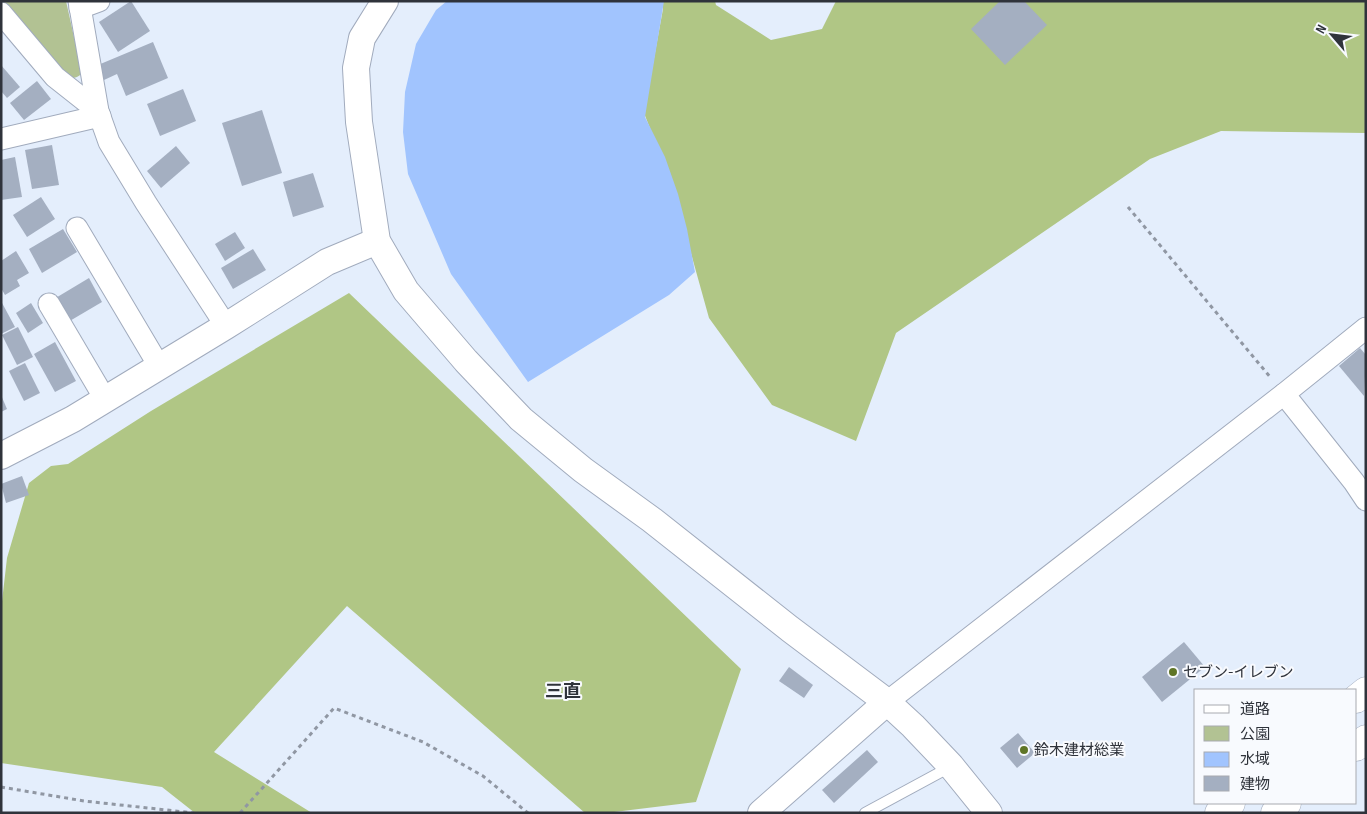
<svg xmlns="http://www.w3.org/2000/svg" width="1367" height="814" font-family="'Sofia Sans Condensed','Noto Sans JP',sans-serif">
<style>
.green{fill:#b2c293}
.forest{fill:#b0c685}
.water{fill:#a1c4fe}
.building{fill:#a4afc1}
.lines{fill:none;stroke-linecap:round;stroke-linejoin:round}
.service-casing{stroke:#a1abbd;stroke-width:12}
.minor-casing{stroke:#a1abbd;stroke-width:23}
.tertiary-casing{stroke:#a1abbd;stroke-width:28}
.primary-casing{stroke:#a1abbd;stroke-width:29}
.path{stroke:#9097a3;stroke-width:3;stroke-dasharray:4 4;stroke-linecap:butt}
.service{stroke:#fff;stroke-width:10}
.minor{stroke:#fff;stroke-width:21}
.tertiary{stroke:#fff;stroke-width:26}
.primary{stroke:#fff;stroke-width:28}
.poi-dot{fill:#5f7526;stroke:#f8fafe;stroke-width:2}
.labels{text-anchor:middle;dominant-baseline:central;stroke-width:4;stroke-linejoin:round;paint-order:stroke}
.poi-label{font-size:15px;fill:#2f333b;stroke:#f8fafe;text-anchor:start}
.quarter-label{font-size:18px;font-weight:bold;fill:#2f333b;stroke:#f8fafe}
</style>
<rect width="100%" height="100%" fill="#e4eefc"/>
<!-- green -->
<path class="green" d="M3 1H66L82 73C75 81 68 78 59 75Z"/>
<!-- forest -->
<g class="forest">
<path d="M662 1H715L716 5 771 40 822 29 836 1H1366V133L1221 131 1150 159 896 333 856 441 772 405 709 318 672 185 644 113 663 9Z"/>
<path d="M349 293 741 669 696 802 606 813H585L347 606 214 752 312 813H195L162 787 1 763V610L7 558 29 483 51 466 68 464 151 411Z"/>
</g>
<!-- water -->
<path class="water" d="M447 1H664L645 117 665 157 678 194 687 229 695 272 669 295 528 382 451 274 408 174 403 132 405 92 416 44 436 10Z"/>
<!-- building -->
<g class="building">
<path d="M131 1 150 31 118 52 99 22Z"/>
<path d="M1000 1H1024L1047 25 1005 65 971 29Z"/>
<path d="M153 42 168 78 126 96 117 74 104 80 98 65Z"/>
<path d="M1 65 20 87 7 98 1 91Z"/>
<path d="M37 81 51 99 24 120 10 103Z"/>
<path d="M183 89 196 121 160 136 147 104Z"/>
<path d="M262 110 282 173 242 186 222 123Z"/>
<path d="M52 145 59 185 32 189 25 150Z"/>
<path d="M176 146 190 163 161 188 147 171Z"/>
<path d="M15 157 22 197 1 200V160Z"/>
<path d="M313 173 324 207 293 217 283 182Z"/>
<path d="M41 197 55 219 27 237 13 215Z"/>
<path d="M63 229 77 252 42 273 29 249Z"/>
<path d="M235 232 245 248 225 261 215 244Z"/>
<path d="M253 249 266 270 233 289 221 268Z"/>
<path d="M16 251 29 273 17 280 20 286 5 295 1 288V261Z"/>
<path d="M89 278 102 302 68 322 54 299Z"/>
<path d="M1 301 15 327 1 334Z"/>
<path d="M31 303 43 323 28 333 16 313Z"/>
<path d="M18 327 33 357 17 365 2 335Z"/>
<path d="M55 342 76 381 55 392 34 354Z"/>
<path d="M1360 348 1366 355 1364 396 1339 366Z"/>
<path d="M25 363 40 393 24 401 9 371Z"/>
<path d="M1 395 7 409 1 412Z"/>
<path d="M22 476 29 495 6 503 1 484Z"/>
<path d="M1184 642 1205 667 1162 702 1142 677Z"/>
<path d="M789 667 813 685 804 698 779 681Z"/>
<path d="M1018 733 1035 753 1017 768 1000 748Z"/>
<path d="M867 750 878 762 834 803 822 790Z"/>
</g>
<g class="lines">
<!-- service casing -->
<g class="service-casing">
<path id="service" d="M865 813 950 767"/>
</g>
<!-- minor casing -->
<g class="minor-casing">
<g id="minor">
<path d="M79 1 98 111 109 142 146 203 226 326"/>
<path d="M80 8 99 1"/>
<path d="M1 13 55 77 98 111"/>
<path d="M1 139 100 116"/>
<path d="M77 228 159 366"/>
<path d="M49 304 105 399"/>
<path d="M1284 394 1354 482 1366 500"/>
<path d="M887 702 1284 394 1366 328"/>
</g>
</g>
<!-- tertiary casing -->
<g class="tertiary-casing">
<g id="tertiary">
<path d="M385 1 362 38 356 68 359 122 377 241 406 291 466 361 521 419 583 470 652 520 790 629 887 702 913 726 951 766 989 813"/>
<path d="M1 456 73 419 226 326 327 262 377 241"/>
<path d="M761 813 887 702"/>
</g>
</g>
<!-- primary casing -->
<g class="primary-casing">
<g id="primary">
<path d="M1356 699 1366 691"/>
<path d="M1356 747 1366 739"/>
<path d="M1219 813 1231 803"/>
<path d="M1275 813 1287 803"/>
</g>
</g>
<!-- path -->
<g class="path">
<path d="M1128 207 1271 378"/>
<path d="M1 787 84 801 194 813"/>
<path d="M240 813 334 708 423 742 483 776 528 813"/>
</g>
<!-- service -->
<use href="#service" class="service"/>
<!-- minor -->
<use href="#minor" class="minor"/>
<!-- tertiary -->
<use href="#tertiary" class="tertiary"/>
<!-- primary -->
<use href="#primary" class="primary"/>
</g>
<!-- markers -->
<g class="poi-dot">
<circle cx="1173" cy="672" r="5"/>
<circle cx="1024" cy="750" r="5"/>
</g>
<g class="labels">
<!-- poi labels -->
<g class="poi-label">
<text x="1183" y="672">セブン-イレブン</text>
<text x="1034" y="750">鈴木建材総業</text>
</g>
<!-- quarter labels -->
<g class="quarter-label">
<text x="563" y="691">三直</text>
</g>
</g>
<!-- border -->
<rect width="1367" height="814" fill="none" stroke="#2f333b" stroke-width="5"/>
<!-- legend -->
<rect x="1194" y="689" width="162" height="115" fill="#f8fafe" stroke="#a8aab0"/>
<rect x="1204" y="705" width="25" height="8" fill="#ffffff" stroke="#a8aab0"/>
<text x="1240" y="714" font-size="15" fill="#2f333b">道路</text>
<rect x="1204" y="726" width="25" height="15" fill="#b2c293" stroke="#a8aab0"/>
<text x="1240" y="739" font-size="15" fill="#2f333b">公園</text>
<rect x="1204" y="752" width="25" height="15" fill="#a1c4fe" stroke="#a8aab0"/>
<text x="1240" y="764" font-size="15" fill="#2f333b">水域</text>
<rect x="1204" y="776" width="25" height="15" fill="#a4afc1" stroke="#a8aab0"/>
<text x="1240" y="789" font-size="15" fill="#2f333b">建物</text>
<!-- north arrow -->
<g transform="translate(1332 35) rotate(298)" stroke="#f8fafe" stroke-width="4" paint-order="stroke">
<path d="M0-4L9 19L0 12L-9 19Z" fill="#2f333b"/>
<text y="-8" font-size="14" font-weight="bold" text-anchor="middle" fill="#2f333b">N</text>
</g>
</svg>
